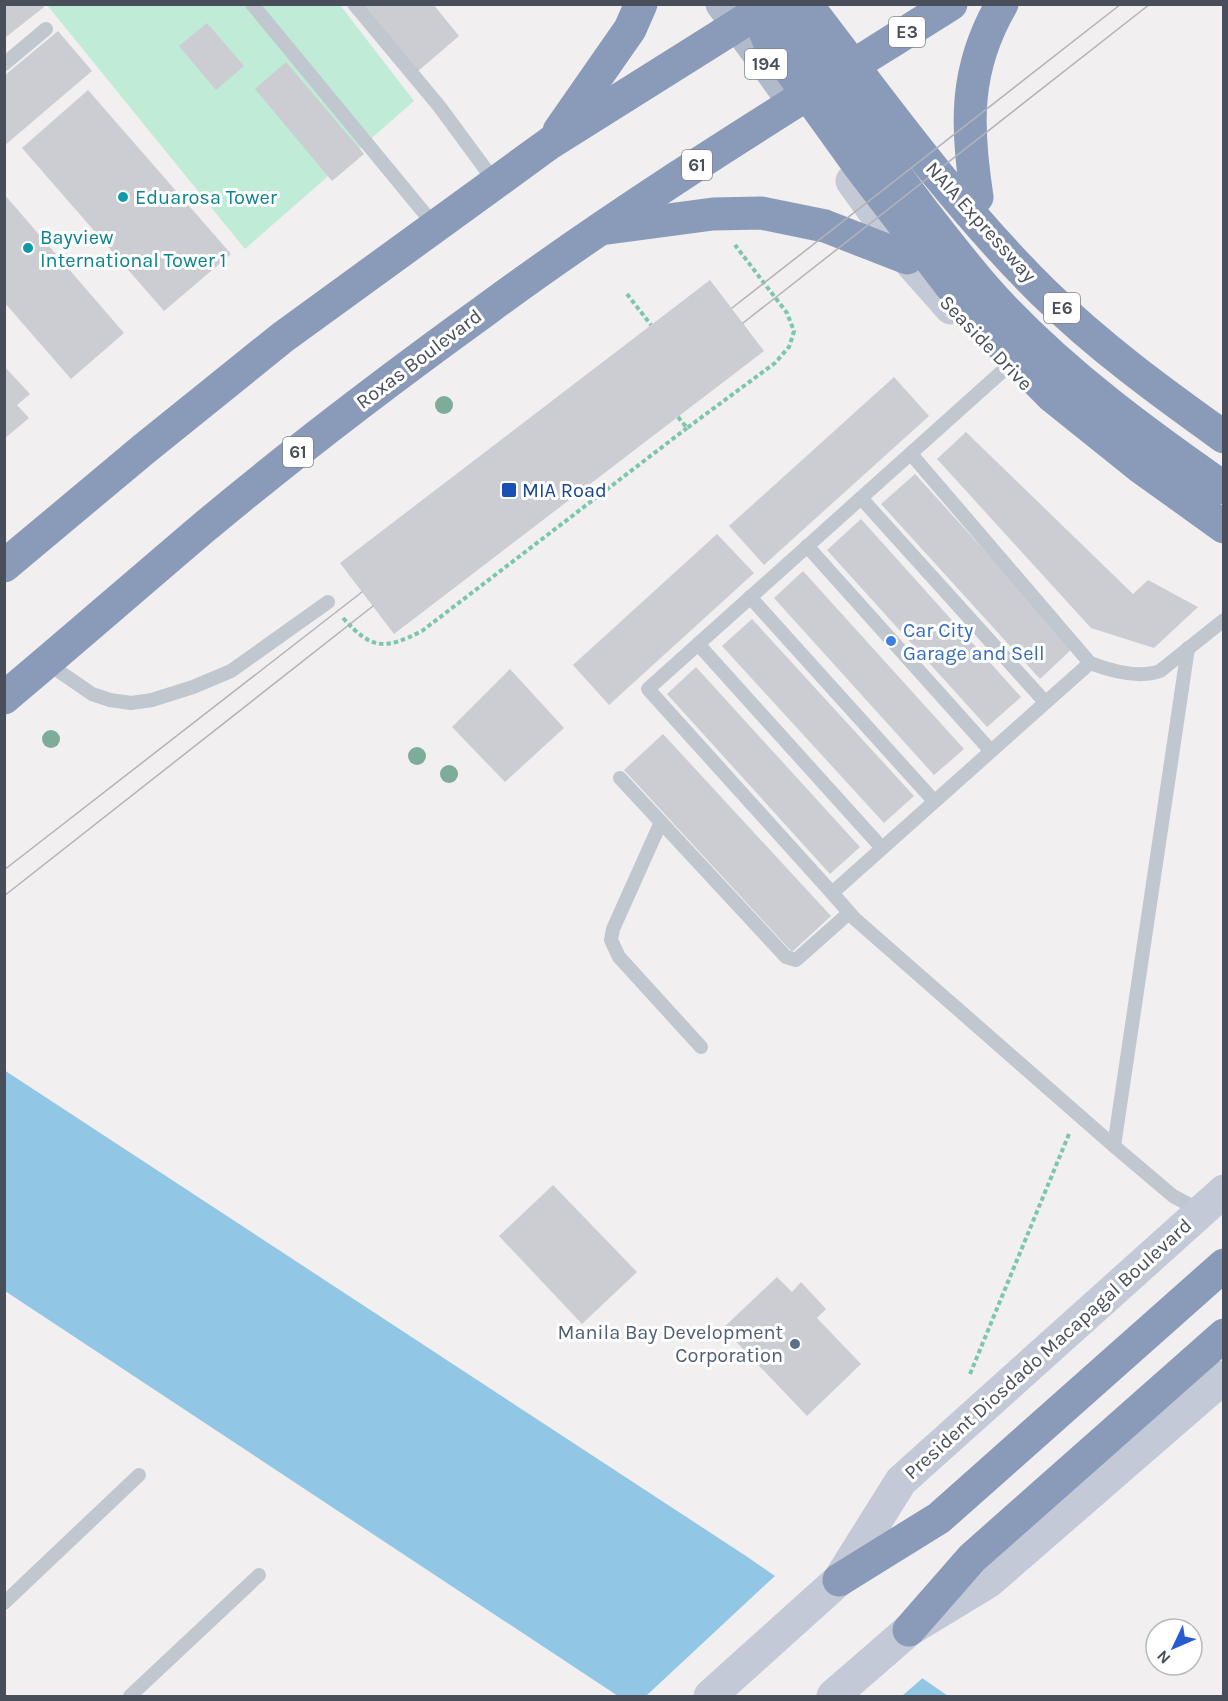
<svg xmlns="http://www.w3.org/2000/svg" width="1228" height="1701" font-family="Karla,sans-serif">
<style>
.green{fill:#c0ebd7}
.water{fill:#91c7e4}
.pier{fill:#f1efef}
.building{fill:#cccdd3}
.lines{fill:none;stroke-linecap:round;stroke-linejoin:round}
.path{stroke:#7bc6ac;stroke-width:4;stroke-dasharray:4.5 3;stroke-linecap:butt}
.lane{stroke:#c0c7cf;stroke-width:14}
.secondary{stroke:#c3c9d6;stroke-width:33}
.primary{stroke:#b0bacb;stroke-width:33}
.highway{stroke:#8a9ab9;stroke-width:33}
.tram{stroke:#b1b3b8;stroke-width:1.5}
.tree{fill:#7eac9b}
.culture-dot{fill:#0f9aa8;stroke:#fff;stroke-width:2}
.transit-dot{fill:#1a4fb4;stroke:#fff;stroke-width:2}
.shop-dot{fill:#3f7fe0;stroke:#fff;stroke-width:2}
.service-dot{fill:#5c6f8a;stroke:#fff;stroke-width:2}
.labels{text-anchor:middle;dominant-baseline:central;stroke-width:6;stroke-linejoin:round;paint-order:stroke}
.shield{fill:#fff;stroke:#7f848c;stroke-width:1.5}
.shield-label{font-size:18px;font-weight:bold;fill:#484f5a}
.culture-label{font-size:20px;fill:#0d838f;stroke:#fff;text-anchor:start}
.street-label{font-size:20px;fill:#484f5a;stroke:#fff}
.transit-label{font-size:20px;fill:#164399;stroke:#fff;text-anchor:start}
.shop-label{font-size:20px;fill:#366cbe;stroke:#fff;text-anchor:start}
.service-label{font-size:20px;fill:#4e5e75;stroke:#fff;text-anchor:end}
</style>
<rect width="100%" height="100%" fill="#f1efef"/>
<!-- green -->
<path class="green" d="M47 5H340L414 101 245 249Z"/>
<!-- water -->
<path class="water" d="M4 1070 749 1558 948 1696H618L5 1291Z"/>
<!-- pier -->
<path class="pier" d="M777 1574 925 1676 902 1696H646Z"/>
<!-- building -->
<g class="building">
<path d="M4 4H42L44 7 6 37Z"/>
<path d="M361 4H433L459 36 417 72Z"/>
<path d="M207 23 244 66 216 90 179 46Z"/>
<path d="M58 31 92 71 4 146V76Z"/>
<path d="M286 62 364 154 332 181 255 89Z"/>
<path d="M88 90 231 254 164 311 22 148Z"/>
<path d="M4 194 124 333 71 379 4 302Z"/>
<path d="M710 280 764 351 394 634 340 563Z"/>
<path d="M4 366 30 394 17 405 29 418 4 439Z"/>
<path d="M894 377 929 416 764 565 729 526Z"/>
<path d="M966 432 1133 594 1148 580 1198 607 1154 648 1091 628 937 459Z"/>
<path d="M915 474 1073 648 1040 679 881 504Z"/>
<path d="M861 519 1021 697 987 727 827 550Z"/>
<path d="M717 534 754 573 609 705 573 665Z"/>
<path d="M803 571 964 749 934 775 774 598Z"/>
<path d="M752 619 914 796 884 823 722 646Z"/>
<path d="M696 667 860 847 830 874 667 694Z"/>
<path d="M510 669 564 728 505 782 452 727Z"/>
<path d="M663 734 831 916 792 952 624 770Z"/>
<path d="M553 1185 637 1272 582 1324 499 1236Z"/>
<path d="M777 1277 792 1292 801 1282 826 1309 817 1318 861 1364 807 1416 723 1328Z"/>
</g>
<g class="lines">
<!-- path -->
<g class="path">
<path d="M627 294 651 325"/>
<path d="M678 417 687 428 775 363 789 347 792 338 794 331 787 313 735 245"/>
<path d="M343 618C372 650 384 650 422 631L687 428"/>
<path d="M970 1374 1069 1134"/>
</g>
<!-- lane -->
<g class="lane">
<path d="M252 4 435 226"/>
<path d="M354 4 439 106 495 182"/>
<path d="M4 64 46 29"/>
<path d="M911 454 1090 663 832 893 648 689 1006 368"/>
<path d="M861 498 1045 702"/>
<path d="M807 546 990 750"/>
<path d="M750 597 934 801"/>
<path d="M698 644 882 848"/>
<path d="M47 663 92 694 110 700 131 703 152 700 193 687 231 671 328 602"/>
<path d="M1090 663C1111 671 1138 679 1160 671L1224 620"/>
<path d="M620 778 786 957 796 960 849 913"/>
<path d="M661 822 613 929 611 940 619 957 701 1047"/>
<path d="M832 893 855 919 1114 1146 1173 1196 1201 1211"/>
<path d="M1114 1146 1188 648"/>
<path d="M4 1603 139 1475"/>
<path d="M130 1696 259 1575"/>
</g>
<!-- secondary -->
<g class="secondary">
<path d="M852 181 912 264 951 308"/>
<path d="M710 1696 839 1580 901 1481 1224 1191"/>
<path d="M833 1696 909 1630 988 1582 1224 1377"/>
</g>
<!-- primary -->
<path class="primary" d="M722 4 791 98"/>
<!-- highway -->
<g class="highway">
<path d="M755 4 768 39 860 167 960 298 1007 351 1053 397 1139 466 1224 527"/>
<path d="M773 4C822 73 871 143 922 210 948 243 973 277 1003 308 1069 377 1145 433 1224 488"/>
<path d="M806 4C882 103 954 204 1043 292 1098 346 1161 392 1224 437"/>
<path d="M559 131 630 29 641 4"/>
<path d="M977 197C966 126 964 69 1002 4"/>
<path d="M608 228 713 214 761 213 825 226 907 258"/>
<path d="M4 566 144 449 283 337 550 143 771 4"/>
<path d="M4 698C71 642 136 585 202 529 294 452 390 379 487 309 636 199 794 103 951 4"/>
<path d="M839 1580 939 1518 1224 1265"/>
<path d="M909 1630 972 1558 1224 1335"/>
</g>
<!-- tram -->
<g class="tram">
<path d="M732 308 1121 4"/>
<path d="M743 323 1150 4"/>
<path d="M4 870 362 592"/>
<path d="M4 896 373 606"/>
</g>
</g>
<!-- trees -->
<g class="tree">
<circle cx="444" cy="405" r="9"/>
<circle cx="51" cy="739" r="9"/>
<circle cx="417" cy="756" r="9"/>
<circle cx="449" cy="774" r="9"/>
</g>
<!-- markers -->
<g class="culture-dot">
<circle cx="123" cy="197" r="6"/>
<circle cx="28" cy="248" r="6"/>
</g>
<rect class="transit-dot" x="501" y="482" width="16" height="16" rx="3"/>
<circle class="shop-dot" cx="891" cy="641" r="6"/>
<circle class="service-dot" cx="795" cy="1344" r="6"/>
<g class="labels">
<!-- shield labels -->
<g class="shield">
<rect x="889" y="17" width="36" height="30" rx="4.5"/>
<rect x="745" y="49" width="42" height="30" rx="4.5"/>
<rect x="682" y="150" width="30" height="30" rx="4.5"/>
<rect x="1044" y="293" width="36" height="30" rx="4.5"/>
<rect x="283" y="437" width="30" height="30" rx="4.5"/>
</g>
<g class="shield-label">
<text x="907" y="32">E3</text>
<text x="766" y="64">194</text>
<text x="697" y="165">61</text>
<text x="1062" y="308">E6</text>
<text x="298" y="452">61</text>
</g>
<!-- culture labels -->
<g class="culture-label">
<text x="135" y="197">Eduarosa Tower</text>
<text x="40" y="237">Bayview<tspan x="40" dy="23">International Tower 1</tspan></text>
</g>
<!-- street labels -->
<g class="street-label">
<text transform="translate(981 222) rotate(48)">NAIA Expressway</text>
<text transform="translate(986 343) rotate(46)">Seaside Drive</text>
<text transform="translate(419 359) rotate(-37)">Roxas Boulevard</text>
<text transform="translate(1048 1349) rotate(-42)">President Diosdado Macapagal Boulevard</text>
</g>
<!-- transit labels -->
<g class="transit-label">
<text x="522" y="490">MIA Road</text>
</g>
<!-- shop labels -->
<g class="shop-label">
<text x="903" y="630">Car City<tspan x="903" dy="23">Garage and Sell</tspan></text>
</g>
<!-- service labels -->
<g class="service-label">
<text x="783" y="1332">Manila Bay Development<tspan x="783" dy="23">Corporation</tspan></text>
</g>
</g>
<!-- border -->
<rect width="1228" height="1701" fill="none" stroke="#484f5a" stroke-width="12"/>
<!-- north arrow -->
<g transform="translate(1174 1647) rotate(226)"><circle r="28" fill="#ffffff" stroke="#b6b9bd" stroke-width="1.5"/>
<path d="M0-4.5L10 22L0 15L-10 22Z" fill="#285ad2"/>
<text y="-9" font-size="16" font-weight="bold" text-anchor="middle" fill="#484f5a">N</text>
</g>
</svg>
